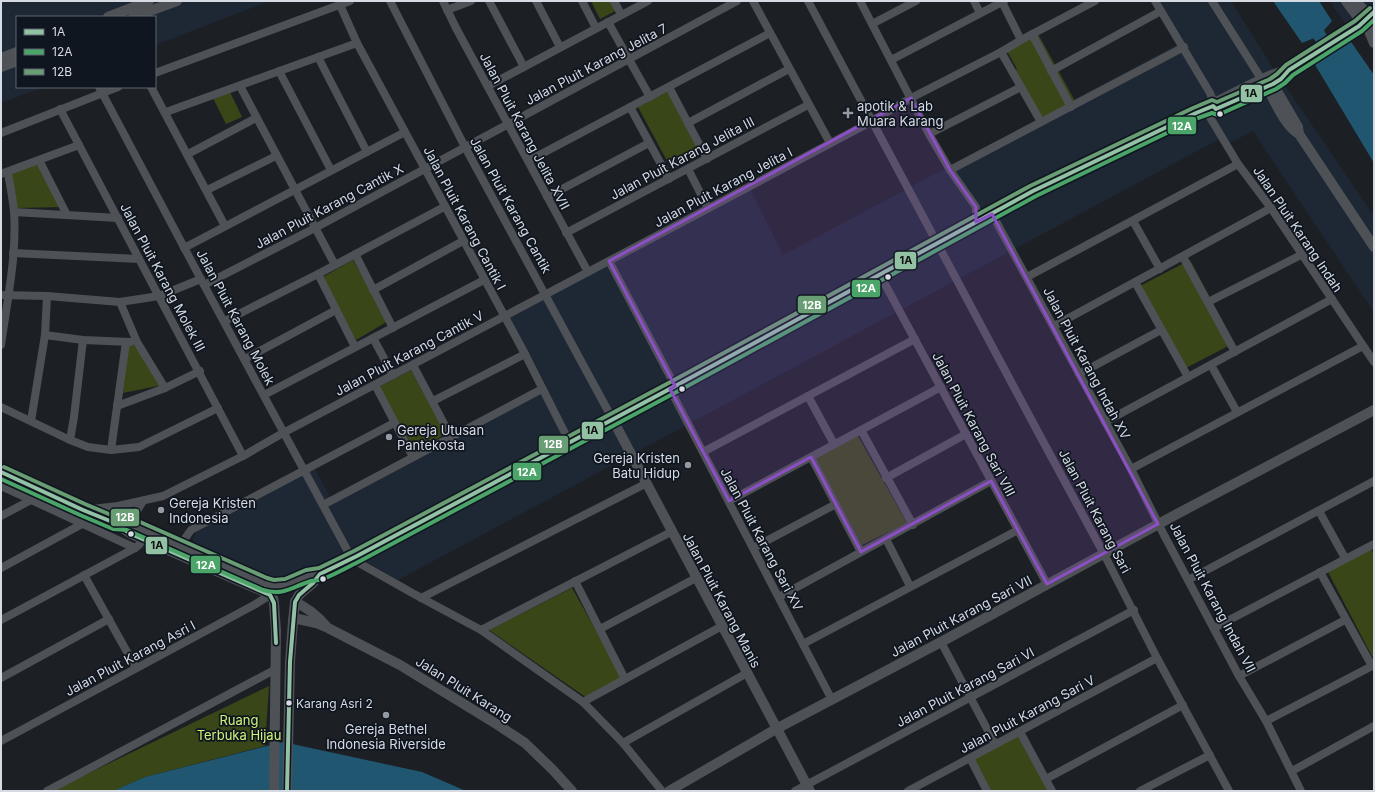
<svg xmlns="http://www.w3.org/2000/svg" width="1375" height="792" font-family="Inter,sans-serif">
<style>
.built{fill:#1e2835}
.green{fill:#394618}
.water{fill:#215670}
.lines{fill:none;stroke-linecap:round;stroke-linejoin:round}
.river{stroke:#215670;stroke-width:13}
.minor{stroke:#4e5155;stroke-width:8}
.tertiary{stroke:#4e5155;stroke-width:10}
.bus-1-casing{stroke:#0f1620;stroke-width:7}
.bus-2-casing{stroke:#0f1620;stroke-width:7}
.bus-3-casing{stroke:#0f1620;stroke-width:7}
.bus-1{stroke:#93c1a4;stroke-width:4}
.bus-2{stroke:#4ba468;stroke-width:4}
.bus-3{stroke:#699d74;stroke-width:4}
.marked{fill:#8d4fc6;fill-opacity:0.2;stroke:#8d4fc6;stroke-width:3;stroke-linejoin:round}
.poi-dot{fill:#9599a0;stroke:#0f1620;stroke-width:1.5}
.bus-dot{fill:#d6dae2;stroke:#0f1620;stroke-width:1.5}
.labels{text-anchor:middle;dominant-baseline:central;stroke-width:3.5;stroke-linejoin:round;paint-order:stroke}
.bus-label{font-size:12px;fill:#d6dae2;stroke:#0f1620;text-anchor:start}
.street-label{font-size:13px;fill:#d6dae2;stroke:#0f1620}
.poi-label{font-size:13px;fill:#d6dae2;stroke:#0f1620;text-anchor:start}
.park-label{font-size:13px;fill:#d0f47a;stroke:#0f1620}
.line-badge{stroke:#0f1620;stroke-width:1.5}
.badge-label{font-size:11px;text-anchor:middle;font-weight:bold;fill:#fff}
.pale-badge-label{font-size:11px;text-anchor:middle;font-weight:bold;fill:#111}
</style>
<rect width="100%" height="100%" fill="#1c2025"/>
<!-- built -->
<g class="built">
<path d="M1 1H270L155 45V17H17V87H44L1 103Z"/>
<path d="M1160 1H1231L1273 68 1374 216V312L1253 131 1226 145 1223 137 398 580 348 551 272 591 185 558 200 524 313 465 330 497 545 383 509 317 749 186 783 255 1182 42Z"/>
<path d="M1330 1H1374V3L1347 26Z"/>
</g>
<!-- green -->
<g class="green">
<path d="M591 1H618L621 8 600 19Z"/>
<path d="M1038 34 1075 101 1042 118 1015 70 1017 69 1007 51Z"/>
<path d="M229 90 242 117 226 124 213 98Z"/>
<path d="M669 91 702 153 672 170 638 107Z"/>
<path d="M38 162 61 207 16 208 10 173Z"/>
<path d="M353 260 388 321 356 340 321 278Z"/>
<path d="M1190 260 1234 343 1184 369 1140 286Z"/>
<path d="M141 343 162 385 123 393 129 344Z"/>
<path d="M411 370 446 434 415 451 379 387Z"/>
<path d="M858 436 907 523 862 545 816 458Z"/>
<path d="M1370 547 1374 554V657L1373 658 1327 570Z"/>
<path d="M572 588 623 678 587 698 489 630Z"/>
<path d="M269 686 265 746 145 777 113 791H52Z"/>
<path d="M1018 735 1049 791H991L974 759Z"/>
</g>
<!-- water -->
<g class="water">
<path d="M1273 1H1319L1332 21 1319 36 1302 43Z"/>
<path d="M1349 39 1374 75V163L1314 63Z"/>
<path d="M283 742 422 772 466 791H113L145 777Z"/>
</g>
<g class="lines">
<!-- river -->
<path class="river" d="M1298 1 1339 67"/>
<!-- minor -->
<g class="minor">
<path d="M390 1 465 147 613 420"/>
<path d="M443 1 456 28 588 272"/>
<path d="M489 1 524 67"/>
<path d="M536 1 560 47"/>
<path d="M582 1 596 28"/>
<path d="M614 1 621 14"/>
<path d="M753 1 830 143"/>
<path d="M808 1 1039 434 1104 554 1157 658 1229 791"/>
<path d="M860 1 929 134 950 170 976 207V222"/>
<path d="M974 1 980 13"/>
<path d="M1155 1 1210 93 1216 109"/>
<path d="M1212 1 1262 80"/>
<path d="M1002 2 1021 40"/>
<path d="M340 5 357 43 525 354 570 443"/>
<path d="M447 10 471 1"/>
<path d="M608 22 650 97"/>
<path d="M872 24 916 1"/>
<path d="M1032 34 1071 107"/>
<path d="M1001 52 1041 122"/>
<path d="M318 57 367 152"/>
<path d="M891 60 1004 1"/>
<path d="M279 71 331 170"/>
<path d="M1051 71 1161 11"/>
<path d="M155 73 350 1"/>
<path d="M240 86 335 265"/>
<path d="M488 86 648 1"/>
<path d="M99 87 204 285 352 559 414 594 481 630 583 702 623 743 662 791"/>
<path d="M151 87 225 226"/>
<path d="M669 87 707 159"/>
<path d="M630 107 669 179"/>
<path d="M60 109 243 456"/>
<path d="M1205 109 1238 164 1271 208 1374 362"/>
<path d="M166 112 357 43"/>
<path d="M688 123 789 69"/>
<path d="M1 133 118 87"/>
<path d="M929 134 1021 87"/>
<path d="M188 154 256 118"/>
<path d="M39 160 67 215"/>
<path d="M528 161 770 33"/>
<path d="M688 169 708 208"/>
<path d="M950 170 1184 47"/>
<path d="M1 174 79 145"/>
<path d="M207 190 276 156"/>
<path d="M547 197 649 143"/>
<path d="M14 212 118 218"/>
<path d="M992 214 1131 469 1164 535 1239 676 1266 721 1301 791"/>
<path d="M1133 221 1160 269"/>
<path d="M566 233 808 105"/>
<path d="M184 248 405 132"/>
<path d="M13 253 139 259"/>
<path d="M355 254 393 328"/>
<path d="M1183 257 1235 352"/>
<path d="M609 261 675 386"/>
<path d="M318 274 355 347"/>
<path d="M880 275 1047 584"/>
<path d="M1027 277 1238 164"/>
<path d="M1135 282 1188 377"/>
<path d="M204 285 315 228 737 1"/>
<path d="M373 290 463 241"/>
<path d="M1 295 47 296 120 302 159 296 201 279"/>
<path d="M120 302 137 342 165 388"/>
<path d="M1208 302 1301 255"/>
<path d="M225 321 318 274 444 207"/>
<path d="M1054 326 1271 208"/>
<path d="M45 335 83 340 130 342"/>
<path d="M373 338 393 375"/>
<path d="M1 345C7 302 17 255 14 212 13 199 10 185 8 173"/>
<path d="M245 359 336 310"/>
<path d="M413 365 451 437"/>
<path d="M1211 365 1237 412"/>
<path d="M1079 374 1161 330"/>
<path d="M375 385 413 457"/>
<path d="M670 389 832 700"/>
<path d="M264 395 484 280"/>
<path d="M808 396 834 444"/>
<path d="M433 401 525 354"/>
<path d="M117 406 165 388 200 371"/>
<path d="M1 407 70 440 88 447 111 450 139 447 218 408"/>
<path d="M31 421 45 335 47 296"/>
<path d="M1105 422 1332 299"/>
<path d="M861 430 913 525"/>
<path d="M70 440 74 417 83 340"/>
<path d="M111 450 126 342"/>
<path d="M703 452 915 339"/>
<path d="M811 457 861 552"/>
<path d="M1131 469 1363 346"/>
<path d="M886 478 966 434"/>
<path d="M1 486 135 548"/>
<path d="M729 501 941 387"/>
<path d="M323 505 542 389"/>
<path d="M83 510 118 506 163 496 243 456 283 433 694 216 863 126 911 98 1001 52 1021 40 1095 1"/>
<path d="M1319 511 1345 558"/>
<path d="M1 516 31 500"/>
<path d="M126 529 143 501"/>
<path d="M886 539 910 586"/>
<path d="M179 547 191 530 394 423"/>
<path d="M753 548 836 504"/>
<path d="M1 568 82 524"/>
<path d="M1320 572 1372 666"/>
<path d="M84 575 136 668"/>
<path d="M1188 580 1374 481"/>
<path d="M575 581 625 679"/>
<path d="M779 597 991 481"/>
<path d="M421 598 645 484"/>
<path d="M1 620 135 548 139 545 143 539"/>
<path d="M1214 628 1374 544"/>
<path d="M600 629 696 578"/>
<path d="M481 630 671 532"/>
<path d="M941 642 995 744"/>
<path d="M803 644 1018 530"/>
<path d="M1239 676 1345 620"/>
<path d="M1 678 109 619"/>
<path d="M583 702 722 626"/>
<path d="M1266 721 1374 665"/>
<path d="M1020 732 1052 791"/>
<path d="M1 741 254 605 270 595"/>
<path d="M623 743 747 673"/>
<path d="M970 758 987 791"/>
<path d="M1292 771 1374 726"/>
<path d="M1046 779 1183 705"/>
<path d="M47 791 276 669"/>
<path d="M795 791 1134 610"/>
<path d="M908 791 1157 658"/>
<path d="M1140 791 1210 755"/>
</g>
<!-- tertiary -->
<g class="tertiary">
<path d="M1346 1 1357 16 1359 26"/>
<path d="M1356 1C1361 7 1365 14 1374 12"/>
<path d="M108 17 149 1"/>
<path d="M133 17 177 1"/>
<path d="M1367 18 1369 31 1374 43"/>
<path d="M1 58 17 52"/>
<path d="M1 67 17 61"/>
<path d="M1273 84 1298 127 1299 134 1374 247"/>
<path d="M1267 87C1275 102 1285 126 1299 134"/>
<path d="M1234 101C1254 92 1274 86 1289 70L1359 26 1374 12"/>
<path d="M613 420 810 791"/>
<path d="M1 472 83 510 115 523 131 534 267 593 273 598 274 603 276 631 274 791"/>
<path d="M115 523 129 524 214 563 272 586 283 587 313 573 320 574"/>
<path d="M295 602C308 608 317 615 326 626"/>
<path d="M293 621 298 619 316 623 328 628 400 665 498 725 525 743 553 770 572 791"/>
<path d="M287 791 290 662 293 621 295 602 299 595 313 583 320 574 357 556 679 384 1033 191 1174 123 1211 107 1214 103C1236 93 1266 74 1289 70"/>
<path d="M669 791 776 729 941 642 1177 514 1374 410"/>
</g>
<!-- bus-1 casing -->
<g class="bus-1-casing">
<g id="bus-1">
<path d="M1 472 83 510 115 523 131 534 270 595 274 603 276 643"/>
<path d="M287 791 290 662 295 602 299 595 313 583 320 574 357 556 679 384 1033 191 1196 113 1213 106 1216 109 1273 84 1281 79 1289 70 1359 26 1374 12"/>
</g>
</g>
<!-- bus-2 casing -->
<g class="bus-2-casing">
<path id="bus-2" d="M1 479 80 515 113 529 127 530 263 590C284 596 292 587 311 581 315 580 319 581 323 579 336 574 348 567 360 561L682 389 1036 196 1198 118 1212 113 1218 115 1276 89 1285 83 1293 75 1362 31 1374 20"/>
</g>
<!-- bus-3 casing -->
<g class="bus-3-casing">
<path id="bus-3" d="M4 467 85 504 116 517 131 518 267 578 274 580 285 579 306 570 319 568 354 551 676 379 1030 186 1193 108 1212 100 1217 102 1270 79 1277 74 1286 65 1355 21 1370 8"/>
</g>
<!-- bus-1 -->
<use href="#bus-1" class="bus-1"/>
<!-- bus-2 -->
<use href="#bus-2" class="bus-2"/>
<!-- bus-3 -->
<use href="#bus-3" class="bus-3"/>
</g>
<!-- marked area -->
<path class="marked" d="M911 98 950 170 976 207V222L992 214 1158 524 1047 584 991 481 861 552 811 457 729 501 670 389 675 386 609 261Z"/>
<!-- markers -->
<g class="poi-dot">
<path d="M846 107h4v4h4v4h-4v4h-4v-4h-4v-4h4z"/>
<circle cx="389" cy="437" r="4"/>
<circle cx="688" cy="465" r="4"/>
<circle cx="161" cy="510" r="4"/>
<circle cx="386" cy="715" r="4"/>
</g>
<g class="bus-dot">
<circle cx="1220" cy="114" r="3.5"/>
<circle cx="888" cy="277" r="3.5"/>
<circle cx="682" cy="389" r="3.5"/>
<circle cx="131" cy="534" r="3.5"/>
<circle cx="323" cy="579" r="3.5"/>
<circle cx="289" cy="703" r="3.5"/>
</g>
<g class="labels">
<!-- bus labels -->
<g class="bus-label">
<text x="296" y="703">Karang Asri 2</text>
</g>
<!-- street labels -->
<g class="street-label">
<text transform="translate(596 64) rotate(-28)">Jalan Pluit Karang Jelita 7</text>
<text transform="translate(525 131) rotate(62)">Jalan Pluit Karang Jelita XVII</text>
<text transform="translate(682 158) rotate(-28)">Jalan Pluit Karang Jelita III</text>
<text transform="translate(723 187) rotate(-28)">Jalan Pluit Karang Jelita I</text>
<text transform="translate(511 205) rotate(61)">Jalan Pluit Karang Cantik</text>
<text transform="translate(329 206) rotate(-28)">Jalan Pluit Karang Cantik X</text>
<text transform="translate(465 218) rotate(62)">Jalan Pluit Karang Cantik I</text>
<text transform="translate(1298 229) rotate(56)">Jalan Pluit Karang Indah</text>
<text transform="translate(163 277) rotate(62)">Jalan Pluit Karang Molek III</text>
<text transform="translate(236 317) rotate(62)">Jalan Pluit Karang Molek</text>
<text transform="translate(409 353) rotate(-28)">Jalan Pluit Karang Cantik V</text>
<text transform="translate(1087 363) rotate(62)">Jalan Pluit Karang Indah XV</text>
<text transform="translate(974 424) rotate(62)">Jalan Pluit Karang Sari VIII</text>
<text transform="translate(1095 511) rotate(62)">Jalan Pluit Karang Sari</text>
<text transform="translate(762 539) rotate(62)">Jalan Pluit Karang Sari XV</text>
<text transform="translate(1213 597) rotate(62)">Jalan Pluit Karang Indah VII</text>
<text transform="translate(722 600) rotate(62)">Jalan Pluit Karang Manis</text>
<text transform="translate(961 616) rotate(-28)">Jalan Pluit Karang Sari VII</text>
<text transform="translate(130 658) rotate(-28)">Jalan Pluit Karang Asri I</text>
<text transform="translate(965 687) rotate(-28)">Jalan Pluit Karang Sari VI</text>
<text transform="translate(464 689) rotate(32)">Jalan Pluit Karang</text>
<text transform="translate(1027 714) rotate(-28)">Jalan Pluit Karang Sari V</text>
</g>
<!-- poi labels -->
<g class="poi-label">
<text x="857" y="106">apotik &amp; Lab<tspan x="857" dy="15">Muara Karang</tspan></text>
<text x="397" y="430">Gereja Utusan<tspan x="397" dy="15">Pantekosta</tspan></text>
<text x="680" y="458" text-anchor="end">Gereja Kristen<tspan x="680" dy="15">Batu Hidup</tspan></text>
<text x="169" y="503">Gereja Kristen<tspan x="169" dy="15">Indonesia</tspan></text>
<text x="386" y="729" text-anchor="middle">Gereja Bethel<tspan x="386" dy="15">Indonesia Riverside</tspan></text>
</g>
<!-- park labels -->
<g class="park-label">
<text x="239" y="720">Ruang<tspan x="239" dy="15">Terbuka Hijau</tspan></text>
</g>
</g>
<g class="line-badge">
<rect x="1240" y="84" width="23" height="19" rx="4" fill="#93c1a4"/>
<rect x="1167" y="116" width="30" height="19" rx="4" fill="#4ba468"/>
<rect x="894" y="251" width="23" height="19" rx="4" fill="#93c1a4"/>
<rect x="851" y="279" width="30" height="19" rx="4" fill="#4ba468"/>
<rect x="797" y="295" width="30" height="19" rx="4" fill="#699d74"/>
<rect x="581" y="421" width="23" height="19" rx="4" fill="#93c1a4"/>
<rect x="538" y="435" width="31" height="19" rx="4" fill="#699d74"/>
<rect x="512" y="462" width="30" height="19" rx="4" fill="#4ba468"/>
<rect x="110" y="508" width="30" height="19" rx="4" fill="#699d74"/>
<rect x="145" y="536" width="23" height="19" rx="4" fill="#93c1a4"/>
<rect x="190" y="555" width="31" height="19" rx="4" fill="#4ba468"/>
</g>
<g class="badge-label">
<text x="1182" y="130">12A</text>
<text x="866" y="292">12A</text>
<text x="812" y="309">12B</text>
<text x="553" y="448">12B</text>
<text x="527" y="476">12A</text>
<text x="125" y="521">12B</text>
<text x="206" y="569">12A</text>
</g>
<g class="pale-badge-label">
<text x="1251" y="97">1A</text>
<text x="906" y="264">1A</text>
<text x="592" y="434">1A</text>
<text x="157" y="549">1A</text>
</g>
<!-- border -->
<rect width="1375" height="792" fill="none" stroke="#d6dae2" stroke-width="4"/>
<!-- legend -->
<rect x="16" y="16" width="140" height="72" fill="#0f1620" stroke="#5f646e"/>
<rect x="24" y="29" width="20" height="6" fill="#93c1a4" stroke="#5f646e"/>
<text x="52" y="36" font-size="12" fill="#d6dae2">1A</text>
<rect x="24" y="49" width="20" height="6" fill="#4ba468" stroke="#5f646e"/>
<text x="52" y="56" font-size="12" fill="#d6dae2">12A</text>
<rect x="24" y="69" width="20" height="6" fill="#699d74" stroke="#5f646e"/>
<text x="52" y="76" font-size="12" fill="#d6dae2">12B</text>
</svg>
